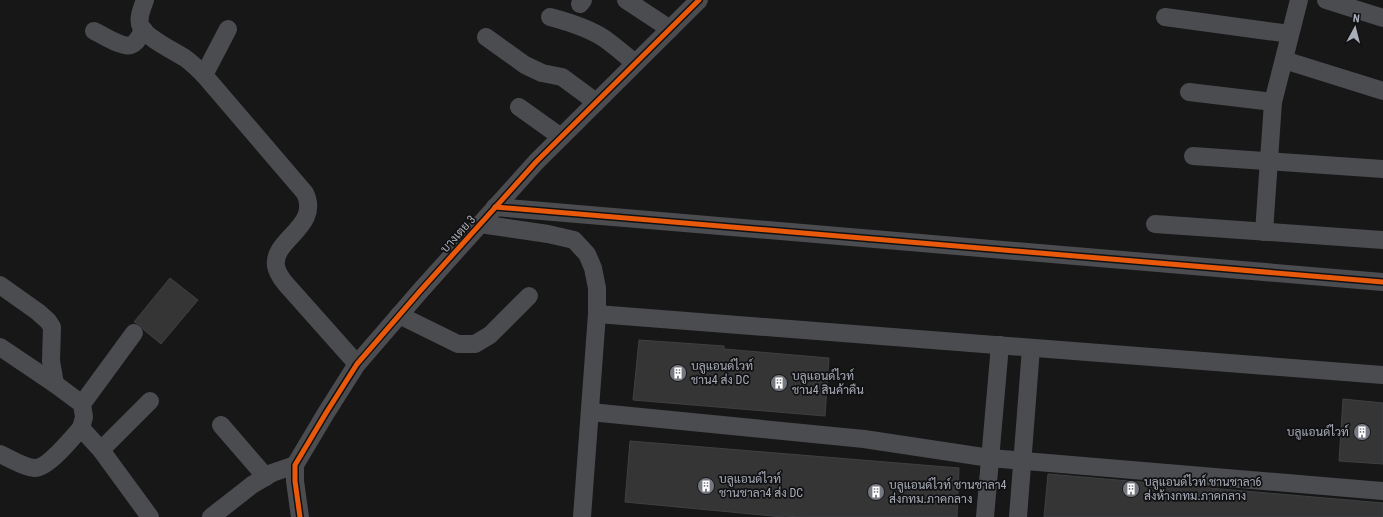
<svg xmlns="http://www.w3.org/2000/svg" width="1383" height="517" font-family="'Roboto Condensed',Sarabun,sans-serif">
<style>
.building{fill:#353536;stroke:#3f4043}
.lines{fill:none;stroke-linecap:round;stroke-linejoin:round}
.minor{stroke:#4b4c50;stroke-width:18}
.cycleway-casing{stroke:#111113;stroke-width:8}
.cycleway{stroke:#e8590c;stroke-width:5}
.labels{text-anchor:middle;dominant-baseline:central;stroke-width:3.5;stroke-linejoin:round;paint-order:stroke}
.street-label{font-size:12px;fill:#a8adb8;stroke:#111113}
.poi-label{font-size:12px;fill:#a8adb8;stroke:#111113;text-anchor:start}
</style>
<rect width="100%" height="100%" fill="#171717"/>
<!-- building -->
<g class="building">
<path d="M170 278 198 300 161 344 144 330 140 325 134 322Z"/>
<path d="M639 340 724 346V349L829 358 825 416 633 400Z"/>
<path d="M1343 399 1383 403V464L1339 461Z"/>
<path d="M630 441 959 468 957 517H802L783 516V517L625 502Z"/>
<path d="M1048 474 1383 503V517H1044Z"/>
</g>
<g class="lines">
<!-- minor -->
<g class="minor">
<path d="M145 0C142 8 137 19 141 27 147 38 174 51 185 58 192 63 198 69 204 75L305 193C321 227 272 239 276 266 277 272 281 278 285 283L357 364"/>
<path d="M626 0 670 29"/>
<path d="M1326 0 1383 18"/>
<path d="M580 4 583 0"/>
<path d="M550 17C569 22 589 28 605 39 616 47 625 55 635 63"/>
<path d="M1165 17 1290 34"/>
<path d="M94 31C103 35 122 48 131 45 137 43 140 35 144 30"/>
<path d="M486 37 525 65 542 73 562 77 596 102"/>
<path d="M1284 60 1383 91"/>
<path d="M204 75 228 29"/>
<path d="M1189 92 1273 102"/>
<path d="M519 107 561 137"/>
<path d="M1193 156 1383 169"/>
<path d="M495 207 1383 282"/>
<path d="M480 224 548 234 574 240 587 254 593 268 597 288V314L582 517"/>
<path d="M1155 224 1383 240"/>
<path d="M1264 232 1273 102 1299 0"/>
<path d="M0 285 38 312 48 321 52 327 51 361 55 384"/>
<path d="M597 314 1383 375"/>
<path d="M399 315 458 344H475L490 335 529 296"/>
<path d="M0 347 55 384 82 404 84 417 81 428"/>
<path d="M82 404 134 333"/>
<path d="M590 412 864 439 990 458 1383 491"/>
<path d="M221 425 266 477"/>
<path d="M101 450 150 401"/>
<path d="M0 454C9 458 25 468 35 468 48 468 72 438 81 428L101 450 150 517"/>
<path d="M211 517 252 485 272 473 295 465"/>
<path d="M300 517 295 481V465L326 413 357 364 421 290 536 162 699 0"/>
<path d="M985 517 1000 345"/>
<path d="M1018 517 1031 348"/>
</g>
<!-- cycleway casing -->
<g class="cycleway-casing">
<g id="cycleway">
<path d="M495 207 1383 282"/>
<path d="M300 517 295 481V465L326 413 357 364 421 290 536 162 699 0"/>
</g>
</g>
<!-- cycleway -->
<use href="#cycleway" class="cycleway"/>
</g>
<!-- icons -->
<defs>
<g id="building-disc" transform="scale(0.9)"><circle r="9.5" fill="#757880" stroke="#111113"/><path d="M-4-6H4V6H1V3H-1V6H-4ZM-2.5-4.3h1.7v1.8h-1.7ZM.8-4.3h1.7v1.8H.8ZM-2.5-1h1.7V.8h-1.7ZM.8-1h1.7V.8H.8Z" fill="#fff"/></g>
</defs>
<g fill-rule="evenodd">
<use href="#building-disc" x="678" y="373"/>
<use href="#building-disc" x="779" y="383"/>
<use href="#building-disc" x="1362" y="432"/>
<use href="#building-disc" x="706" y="486"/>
<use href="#building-disc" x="1131" y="489"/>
<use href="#building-disc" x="876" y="492"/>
</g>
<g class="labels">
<!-- street labels -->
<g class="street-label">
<text transform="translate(458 234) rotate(-48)">บางเตย 3</text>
</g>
<!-- poi labels -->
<g class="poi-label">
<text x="691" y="366">บลูแอนด์ไวท์<tspan x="691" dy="14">ชาน4 ส่ง DC</tspan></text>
<text x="792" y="376">บลูแอนด์ไวท์<tspan x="792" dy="14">ชาน4 สินค้าคืน</tspan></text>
<text x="1349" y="432" text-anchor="end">บลูแอนด์ไวท์</text>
<text x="719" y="479">บลูแอนด์ไวท์<tspan x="719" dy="14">ชานชาลา4 ส่ง DC</tspan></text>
<text x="1144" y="482">บลูแอนด์ไวท์ ชานชาลา6<tspan x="1144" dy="14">ส่งห้างกทม.ภาคกลาง</tspan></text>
<text x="889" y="485">บลูแอนด์ไวท์ ชานชาลา4<tspan x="889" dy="14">ส่งกทม.ภาคกลาง</tspan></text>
</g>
</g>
<!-- north arrow -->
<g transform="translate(1355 28) rotate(7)" stroke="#111113" stroke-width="3" paint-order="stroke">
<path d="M0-3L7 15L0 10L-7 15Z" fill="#a8adb8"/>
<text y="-6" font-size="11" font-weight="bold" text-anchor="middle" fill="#a8adb8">N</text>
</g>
</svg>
